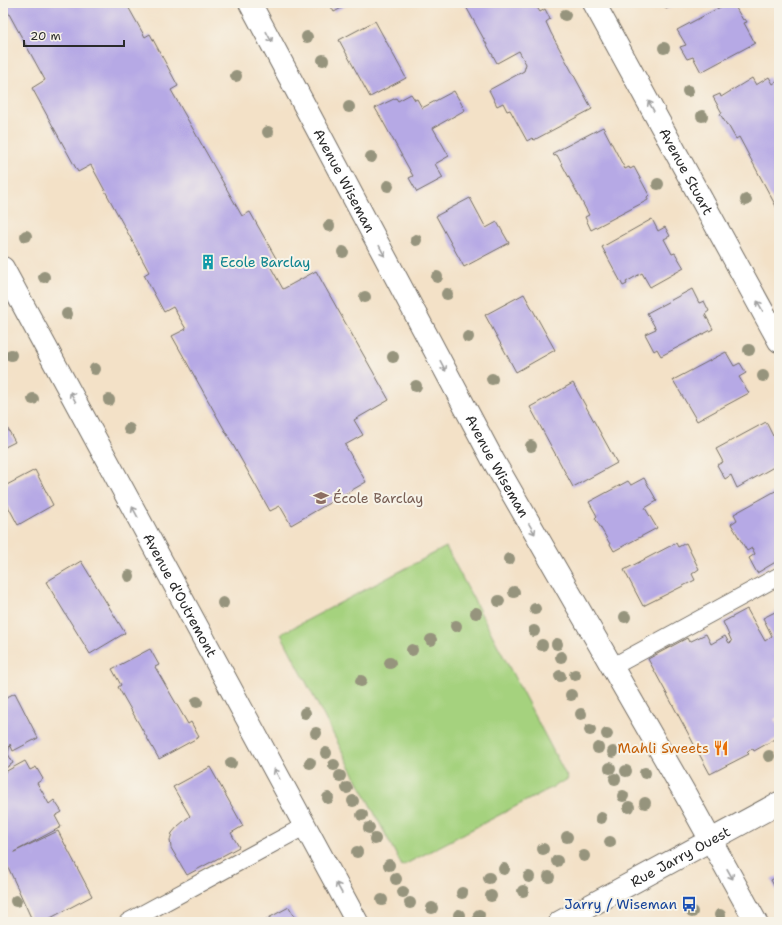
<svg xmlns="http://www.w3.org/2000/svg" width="782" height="925" font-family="'Shantell Sans',sans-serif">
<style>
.green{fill:#a5d27e;stroke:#687e54}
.building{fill:#b6a9e5}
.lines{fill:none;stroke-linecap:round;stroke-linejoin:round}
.lane-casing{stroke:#716b62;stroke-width:19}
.street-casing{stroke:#716b62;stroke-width:24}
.secondary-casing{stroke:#716b62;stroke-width:24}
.lane{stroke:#fff;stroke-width:17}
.street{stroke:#fff;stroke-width:22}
.secondary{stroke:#fff;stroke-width:22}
.tree{fill:#96947d}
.oneway{stroke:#a0a0a0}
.labels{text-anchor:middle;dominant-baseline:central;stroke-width:4;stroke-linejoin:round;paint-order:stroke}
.street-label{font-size:14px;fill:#2b2b2b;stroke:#f7f3e8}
.culture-label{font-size:14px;fill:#0d838f;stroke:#f7f3e8;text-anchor:start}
.education-label{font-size:14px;fill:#785e54;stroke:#f7f3e8;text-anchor:start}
.food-label{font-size:14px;fill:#c56008;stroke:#f7f3e8;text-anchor:end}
.transit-label{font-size:14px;fill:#164399;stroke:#f7f3e8;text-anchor:end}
</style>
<rect width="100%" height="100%" fill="#f7f3e8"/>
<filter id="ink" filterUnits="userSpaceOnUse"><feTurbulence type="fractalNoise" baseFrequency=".025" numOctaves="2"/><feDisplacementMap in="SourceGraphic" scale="8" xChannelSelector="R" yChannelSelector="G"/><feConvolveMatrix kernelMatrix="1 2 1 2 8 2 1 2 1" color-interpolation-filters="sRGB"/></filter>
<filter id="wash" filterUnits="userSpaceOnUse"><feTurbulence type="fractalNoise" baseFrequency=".012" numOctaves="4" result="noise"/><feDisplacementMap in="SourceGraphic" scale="16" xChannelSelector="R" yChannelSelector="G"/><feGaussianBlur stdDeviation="0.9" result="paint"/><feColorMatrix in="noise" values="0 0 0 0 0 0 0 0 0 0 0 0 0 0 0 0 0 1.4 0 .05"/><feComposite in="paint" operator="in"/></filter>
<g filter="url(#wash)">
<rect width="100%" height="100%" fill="#f3e1c7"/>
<!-- green -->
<path class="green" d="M446 547 568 779 402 866 281 634Z"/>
<g id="blocks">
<!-- building -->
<g class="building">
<path d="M3 3H126L145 37 150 34 178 86 171 90 242 216 250 212 277 260 269 264 283 289 316 271 389 400 354 420 363 435 345 445 366 482 291 525 280 506 270 511 172 336 186 329 173 307 164 312 144 275 149 272 91 165 78 172 32 88 45 80Z"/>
<path d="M329 3H351L334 12Z"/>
<path d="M464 3H534L540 12 545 9 550 19 546 22 551 33 592 109 534 140 532 138 527 141 510 110 507 111 503 103 497 106 489 90 524 71 526 64 519 51 497 63Z"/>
<path d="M663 3H677L666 9Z"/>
<path d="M728 3H733L743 20 745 19 747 22 744 23 755 43 701 72 693 57 687 59 680 47 686 45 677 30Z"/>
<path d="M375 21 406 78 370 97 339 40Z"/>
<path d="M769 77 773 84 779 80V212L739 137 736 139 728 125H727L720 114 722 113 713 97 720 94 721 97 752 78 756 85Z"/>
<path d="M454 91 465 110 433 128 449 156 435 164 443 178 417 192 409 178 413 176 381 118 375 108 396 98 398 101 411 94 415 100 417 99 422 108Z"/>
<path d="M603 127 625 169 629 167 630 169 634 167 649 195 647 197 648 200 591 230 585 217 589 215 557 155 554 156 553 153Z"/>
<path d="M470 198 486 228 497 222 509 243 464 267 436 216Z"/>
<path d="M652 219 658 231 665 227 670 236 664 239 672 254 675 253 684 268 650 287 642 273 626 282 627 284 623 286 602 247Z"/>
<path d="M692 289 699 303 704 301 709 311 705 314 713 329 661 356 657 349 654 351 645 334 656 329 647 313Z"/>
<path d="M524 294 555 350 516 372 485 315Z"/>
<path d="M726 352 734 366 740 363 746 373 739 377 749 393 697 421 673 380Z"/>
<path d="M573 383 617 463 573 487 530 407Z"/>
<path d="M3 420 15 442 3 448Z"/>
<path d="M766 422 773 436 778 433 779 435V464L737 488 731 475 725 479 717 465 723 462 716 449Z"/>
<path d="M35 470 53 505 18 525 3 497V487Z"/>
<path d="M644 478 657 501 645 508 657 528 614 551 595 518 597 516 589 502 628 481 631 485Z"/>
<path d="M779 489V560L757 573 749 558 755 554 752 548 747 551 731 524 737 520 734 514Z"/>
<path d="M676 543 678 547 686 543 699 569 692 574 695 580 643 606 624 570Z"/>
<path d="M81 561 125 633 90 654 46 582Z"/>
<path d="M747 609 765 641 772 636 763 618 779 610V717L774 719 779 727V737L754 751 753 749 749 750 747 752 749 754 710 774 648 659 687 638 689 642 706 634 711 644 725 636 729 643 732 642 723 622Z"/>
<path d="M150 649 159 665 155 667 188 724 191 722 199 737 159 759 118 687 121 685 112 669Z"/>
<path d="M15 693 38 738 13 751 10 744 8 754 13 763 3 770V699Z"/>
<path d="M25 761 30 770 36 767 43 779 37 783 43 793 49 804 54 800 62 812 55 816 61 827 14 852 58 831 92 896 43 922H33L3 856V773Z"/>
<path d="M210 767 243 826 231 833 239 847 187 875 171 848 170 840 172 833 178 826 190 816 173 787Z"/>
<path d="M779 876V895L771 880Z"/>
<path d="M289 907 298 922H261Z"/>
</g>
</g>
</g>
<g filter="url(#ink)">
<use href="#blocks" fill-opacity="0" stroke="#716b62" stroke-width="1"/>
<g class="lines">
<!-- lane casing -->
<g class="lane-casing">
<g id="lane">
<path d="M612 667 779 576"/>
<path d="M128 922 305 826"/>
</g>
</g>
<!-- street casing -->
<g class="street-casing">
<g id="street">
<path id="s1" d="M250 3 493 460 683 790 756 922"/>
<path id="s2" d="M594 3 779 341"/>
<path id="s3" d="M3 268 357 922"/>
</g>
</g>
<!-- secondary casing -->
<g class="secondary-casing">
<g id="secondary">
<path id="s4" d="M560 922 779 803"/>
</g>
</g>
<!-- lane -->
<use href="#lane" class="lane"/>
<!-- street -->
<use href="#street" class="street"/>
<!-- secondary -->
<use href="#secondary" class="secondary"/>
</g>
<!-- trees -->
<g class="tree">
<circle cx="565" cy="15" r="6"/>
<circle cx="307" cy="37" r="6"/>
<circle cx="664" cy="48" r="6"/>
<circle cx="323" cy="60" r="6"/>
<circle cx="236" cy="76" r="6"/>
<circle cx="688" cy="91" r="6"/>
<circle cx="349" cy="107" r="6"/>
<circle cx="702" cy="116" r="6"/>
<circle cx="268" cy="132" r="6"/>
<circle cx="371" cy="157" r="6"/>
<circle cx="658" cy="184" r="6"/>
<circle cx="388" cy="186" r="6"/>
<circle cx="746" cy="200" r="6"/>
<circle cx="329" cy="226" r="6"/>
<circle cx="26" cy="236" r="6"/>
<circle cx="416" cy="240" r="6"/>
<circle cx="343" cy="252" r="6"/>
<circle cx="44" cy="277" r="6"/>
<circle cx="437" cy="277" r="6"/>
<circle cx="447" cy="294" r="6"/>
<circle cx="365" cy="297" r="6"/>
<circle cx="67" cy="314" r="6"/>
<circle cx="468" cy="337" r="6"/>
<circle cx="749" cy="350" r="6"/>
<circle cx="11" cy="355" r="6"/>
<circle cx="393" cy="357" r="6"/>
<circle cx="95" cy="369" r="6"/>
<circle cx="763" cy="376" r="6"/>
<circle cx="492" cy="379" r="6"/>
<circle cx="416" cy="386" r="6"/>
<circle cx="33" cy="399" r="6"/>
<circle cx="109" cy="400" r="6"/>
<circle cx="129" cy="429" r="6"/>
<circle cx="531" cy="446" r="6"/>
<circle cx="509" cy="559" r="6"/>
<circle cx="129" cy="576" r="6"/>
<circle cx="514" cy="592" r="6"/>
<circle cx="499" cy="601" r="6"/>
<circle cx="223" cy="603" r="6"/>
<circle cx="535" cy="609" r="6"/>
<circle cx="476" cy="613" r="6"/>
<circle cx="625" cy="617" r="6"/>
<circle cx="456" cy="626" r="6"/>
<circle cx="534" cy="631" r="6"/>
<circle cx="431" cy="640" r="6"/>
<circle cx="557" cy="644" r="6"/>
<circle cx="542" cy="645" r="6"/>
<circle cx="412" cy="650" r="6"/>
<circle cx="561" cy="657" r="6"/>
<circle cx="390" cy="663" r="6"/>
<circle cx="575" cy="675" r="6"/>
<circle cx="560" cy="676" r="6"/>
<circle cx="361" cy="681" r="6"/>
<circle cx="571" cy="695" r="6"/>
<circle cx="197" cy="702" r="6"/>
<circle cx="305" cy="713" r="6"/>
<circle cx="581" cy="714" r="6"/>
<circle cx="590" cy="730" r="6"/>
<circle cx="316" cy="733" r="6"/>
<circle cx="607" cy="734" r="6"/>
<circle cx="598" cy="748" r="6"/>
<circle cx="613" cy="752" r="6"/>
<circle cx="326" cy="753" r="6"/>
<circle cx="769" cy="756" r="6"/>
<circle cx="231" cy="763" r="6"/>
<circle cx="310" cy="763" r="6"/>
<circle cx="334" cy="765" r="6"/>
<circle cx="610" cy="768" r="6"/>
<circle cx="626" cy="771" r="6"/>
<circle cx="645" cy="773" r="6"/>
<circle cx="340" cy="776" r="6"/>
<circle cx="615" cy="779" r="6"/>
<circle cx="347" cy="788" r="6"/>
<circle cx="623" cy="796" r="6"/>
<circle cx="328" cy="798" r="6"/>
<circle cx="353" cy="801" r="6"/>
<circle cx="645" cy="803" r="6"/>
<circle cx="629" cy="807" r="6"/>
<circle cx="362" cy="815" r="6"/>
<circle cx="601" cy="818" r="6"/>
<circle cx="369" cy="828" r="6"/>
<circle cx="567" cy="837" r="6"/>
<circle cx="375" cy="839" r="6"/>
<circle cx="610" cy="842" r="6"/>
<circle cx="543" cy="849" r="6"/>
<circle cx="357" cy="852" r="6"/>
<circle cx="584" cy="856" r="6"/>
<circle cx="557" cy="861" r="6"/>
<circle cx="389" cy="865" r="6"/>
<circle cx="504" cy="869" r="6"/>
<circle cx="529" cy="877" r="6"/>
<circle cx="549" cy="877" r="6"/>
<circle cx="489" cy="878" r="6"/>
<circle cx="396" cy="879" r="6"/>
<circle cx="523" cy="891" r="6"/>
<circle cx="403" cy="892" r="6"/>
<circle cx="462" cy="893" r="6"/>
<circle cx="491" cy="896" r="6"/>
<circle cx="382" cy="900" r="6"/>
<circle cx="16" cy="901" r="6"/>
<circle cx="410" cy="903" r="6"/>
<circle cx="432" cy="908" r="6"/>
<circle cx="692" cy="912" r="6"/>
<circle cx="459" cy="915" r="6"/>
<circle cx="479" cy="915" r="6"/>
<circle cx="720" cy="915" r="6"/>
</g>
<!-- one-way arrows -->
<defs><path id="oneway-shaft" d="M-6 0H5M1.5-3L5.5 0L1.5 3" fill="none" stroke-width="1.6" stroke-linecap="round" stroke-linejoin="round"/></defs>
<g class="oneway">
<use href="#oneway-shaft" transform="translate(269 37) rotate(62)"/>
<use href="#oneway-shaft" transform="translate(651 106) rotate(-119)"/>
<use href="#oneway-shaft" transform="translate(382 251) rotate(62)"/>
<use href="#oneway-shaft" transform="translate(760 306) rotate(-119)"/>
<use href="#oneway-shaft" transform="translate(443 366) rotate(62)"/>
<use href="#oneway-shaft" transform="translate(73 397) rotate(-118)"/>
<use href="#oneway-shaft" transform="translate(135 512) rotate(-118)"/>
<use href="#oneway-shaft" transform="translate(532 529) rotate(60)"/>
<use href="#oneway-shaft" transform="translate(277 774) rotate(-118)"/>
<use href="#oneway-shaft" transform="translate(730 874) rotate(61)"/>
<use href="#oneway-shaft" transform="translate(339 888) rotate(-119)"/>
</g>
</g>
<!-- icons -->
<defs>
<g id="building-bare" transform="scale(1.2)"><path d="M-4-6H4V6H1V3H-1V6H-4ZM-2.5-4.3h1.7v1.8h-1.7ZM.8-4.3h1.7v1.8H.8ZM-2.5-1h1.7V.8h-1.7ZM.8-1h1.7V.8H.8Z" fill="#0f9aa8" stroke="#f7f3e8" stroke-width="2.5" paint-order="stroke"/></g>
<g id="school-bare" transform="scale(1.2)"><path d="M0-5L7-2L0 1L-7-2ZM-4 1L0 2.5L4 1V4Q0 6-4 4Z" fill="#8d6e63" stroke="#f7f3e8" stroke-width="2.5" paint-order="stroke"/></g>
<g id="restaurant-bare" transform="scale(1.2)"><path d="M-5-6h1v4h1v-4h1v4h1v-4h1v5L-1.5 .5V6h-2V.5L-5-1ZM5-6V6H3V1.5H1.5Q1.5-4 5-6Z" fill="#e8710a" stroke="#f7f3e8" stroke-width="2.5" paint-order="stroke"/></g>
<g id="bus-bare" transform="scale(1.2)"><path d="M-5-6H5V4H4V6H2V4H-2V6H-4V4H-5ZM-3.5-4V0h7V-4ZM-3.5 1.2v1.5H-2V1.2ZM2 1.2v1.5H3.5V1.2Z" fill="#1a4fb4" stroke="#f7f3e8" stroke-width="2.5" paint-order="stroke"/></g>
</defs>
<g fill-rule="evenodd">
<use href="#building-bare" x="208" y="262"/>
<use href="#school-bare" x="321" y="498"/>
<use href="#restaurant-bare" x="721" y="748"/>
<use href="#bus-bare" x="689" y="904"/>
</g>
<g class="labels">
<!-- street labels -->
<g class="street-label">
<text stroke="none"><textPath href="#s2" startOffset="192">Avenue Stuart</textPath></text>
<text stroke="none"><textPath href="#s1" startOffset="201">Avenue Wiseman</textPath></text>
<text stroke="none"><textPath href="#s1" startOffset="525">Avenue Wiseman</textPath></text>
<text stroke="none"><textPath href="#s3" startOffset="372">Avenue d'Outremont</textPath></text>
<text stroke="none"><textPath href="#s4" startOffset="137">Rue Jarry Ouest</textPath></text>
</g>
<!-- culture labels -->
<g class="culture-label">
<text x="220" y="262">Ecole Barclay</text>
</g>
<!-- education labels -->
<g class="education-label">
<text x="333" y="498">École Barclay</text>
</g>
<!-- food labels -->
<g class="food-label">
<text x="709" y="748">Mahli Sweets</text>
</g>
<!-- transit labels -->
<g class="transit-label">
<text x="677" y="904">Jarry / Wiseman</text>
</g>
</g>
<!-- margin -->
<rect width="782" height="925" fill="none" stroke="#f7f3e8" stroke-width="16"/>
<!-- scale -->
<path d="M24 40v6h100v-6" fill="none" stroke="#2b2b2b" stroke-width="2"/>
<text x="30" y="40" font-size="12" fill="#2b2b2b" stroke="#f7f3e8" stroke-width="3" paint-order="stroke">20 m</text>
</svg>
